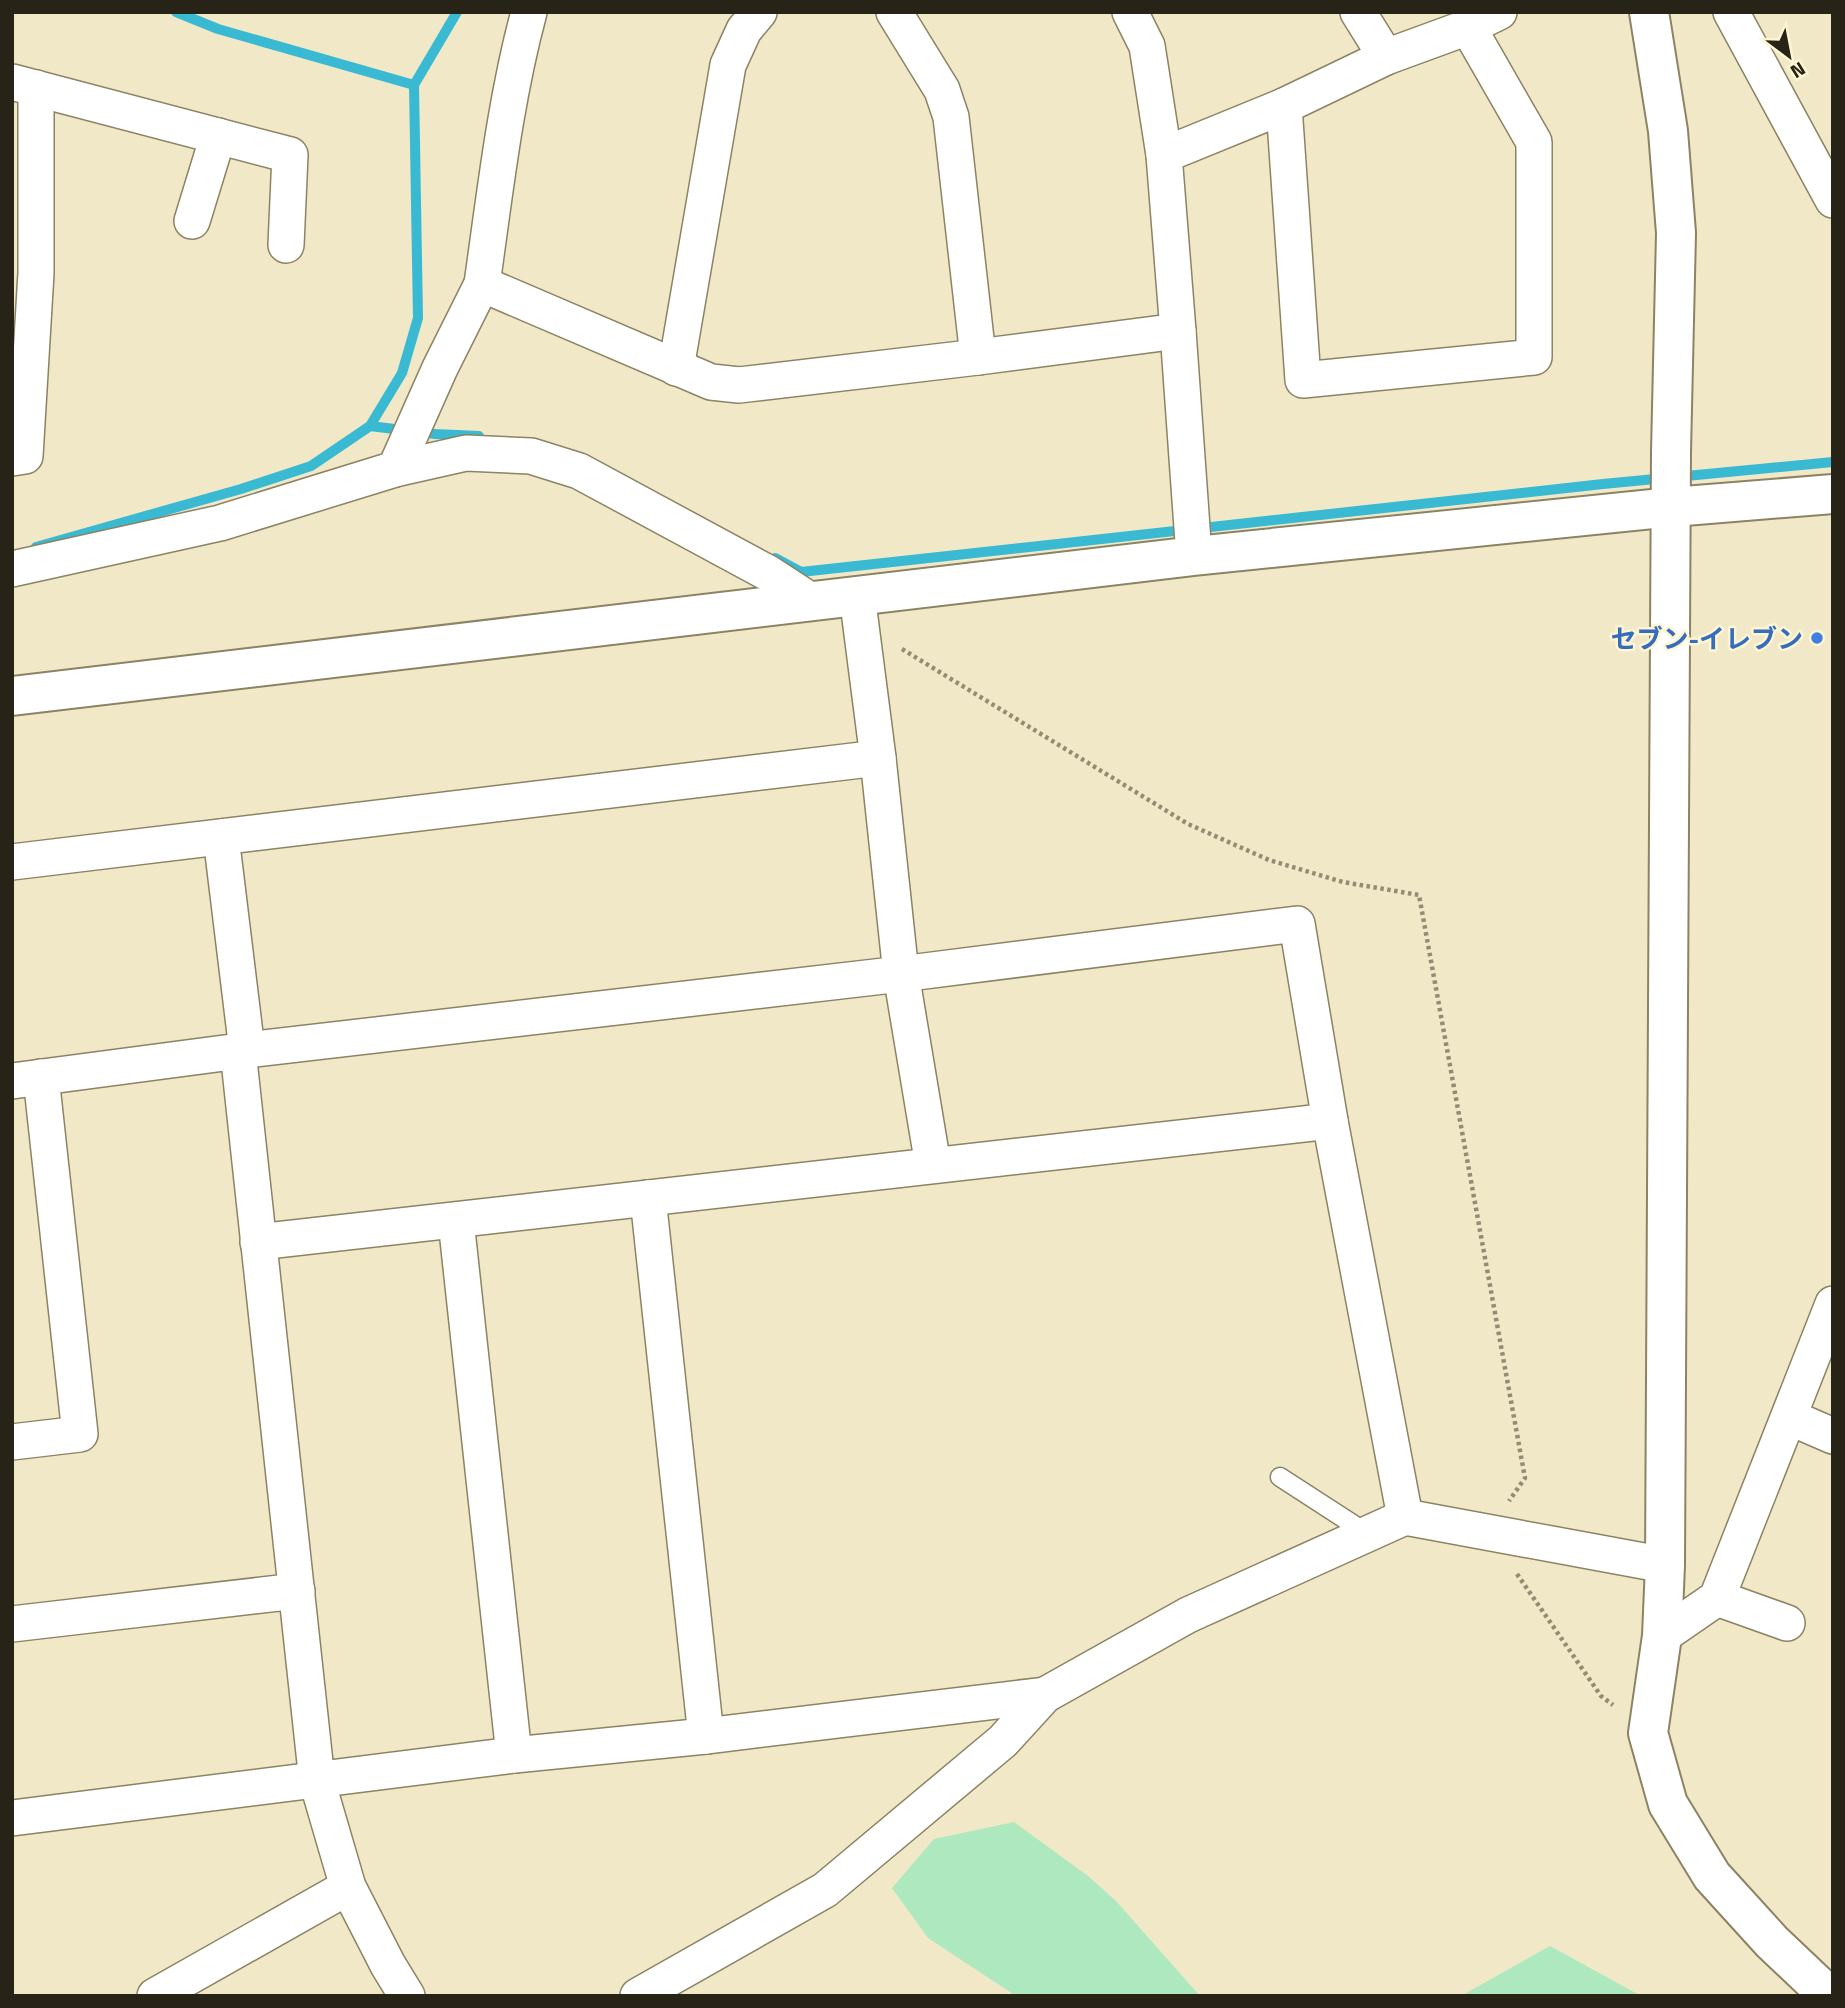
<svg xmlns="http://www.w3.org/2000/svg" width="1845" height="2008" font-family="'Titillium Web','Noto Sans JP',sans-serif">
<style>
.green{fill:#aee8bf}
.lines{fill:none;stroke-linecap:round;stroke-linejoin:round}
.stream{stroke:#3ab9d3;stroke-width:10}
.lane-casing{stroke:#8b8364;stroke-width:21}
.street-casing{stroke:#8b8364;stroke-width:38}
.secondary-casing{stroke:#8b8364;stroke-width:42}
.path{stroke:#928c74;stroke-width:4.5;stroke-dasharray:3.5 3.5;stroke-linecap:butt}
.lane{stroke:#fff;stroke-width:18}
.street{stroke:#fff;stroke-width:35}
.secondary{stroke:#fff;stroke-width:38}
.shop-dot{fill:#3f7fe0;stroke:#fef6d3;stroke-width:2.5}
.labels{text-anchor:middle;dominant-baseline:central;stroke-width:5;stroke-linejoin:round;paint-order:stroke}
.shop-label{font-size:26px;font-weight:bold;fill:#366cbe;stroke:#fef6d3;text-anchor:end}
</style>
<rect width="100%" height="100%" fill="#f0e8c6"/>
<!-- green -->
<g class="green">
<path d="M1014 1822 1088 1876 1116 1901 1200 1996H1016L928 1938 892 1888 934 1839Z"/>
<path d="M1550 1946 1641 1996H1461Z"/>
</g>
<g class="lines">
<!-- stream -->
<g class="stream">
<path d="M176 12 218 29 414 85"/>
<path d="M370 426 435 434 479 436"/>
<path d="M36 547 241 489 311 466 370 426 402 373 418 318 414 85 457 12"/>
<path d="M775 558 801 572 1603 484 1833 462"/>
</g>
<!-- lane casing -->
<g class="lane-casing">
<path id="lane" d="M1280 1477 1368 1534"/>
</g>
<!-- street casing -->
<g class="street-casing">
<g id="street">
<path d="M529 12C505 101 495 193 482 284L711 382 739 385 978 357 1178 331"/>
<path d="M894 12 942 90 951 117 978 357"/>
<path d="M1130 12 1147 46 1164 155 1178 331 1194 556"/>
<path d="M1358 12 1386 57"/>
<path d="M1731 12 1833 200"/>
<path d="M12 82 290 155 286 245"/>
<path d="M1284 106 1303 380 1534 357V142L1468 27"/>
<path d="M1164 155 1284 106 1386 57 1468 27 1499 12"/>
<path d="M192 221 218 136"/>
<path d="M676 368 728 65 744 30 759 12"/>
<path d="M12 458 25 456 36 273V88"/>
<path d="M395 469 440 368 482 284"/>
<path d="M12 569 220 523 395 469 466 453 531 456 579 471 768 573 811 601"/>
<path d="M857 595 878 758 901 974 933 1165"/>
<path d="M221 837 247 1050"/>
<path d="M12 862 878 758"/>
<path d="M238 1051 317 1781 348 1887 388 1965 407 1996"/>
<path d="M12 1081 247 1050 901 974 1297 924 1330 1121 258 1242"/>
<path d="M1330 1121 1405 1517"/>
<path d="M648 1198 706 1736"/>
<path d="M456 1221 514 1755"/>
<path d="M1789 1417 1833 1436"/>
<path d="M12 1442 80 1434 41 1077"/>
<path d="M1717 1598 1787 1623"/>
<path d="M12 1624 297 1591"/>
<path d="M1662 1636 1717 1598 1833 1304"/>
<path d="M12 1818 514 1755 706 1736 1045 1695"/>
<path d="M155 1996 348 1887"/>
<path d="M638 1996 825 1890 1003 1741 1045 1695 1188 1615 1405 1517 1665 1565"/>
</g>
</g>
<!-- secondary casing -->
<g class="secondary-casing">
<g id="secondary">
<path d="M1649 12 1668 131 1676 233 1671 452 1665 1565 1662 1636 1648 1733 1668 1804 1712 1876 1772 1942 1829 1996"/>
<path d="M12 696 1194 556 1672 507 1833 494"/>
</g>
</g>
<!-- path -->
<g class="path">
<path d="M902 649 1188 824 1269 860 1343 882 1419 895 1525 1478 1509 1501"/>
<path d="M1517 1574 1601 1696 1613 1705"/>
</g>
<!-- lane -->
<use href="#lane" class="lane"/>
<!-- street -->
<use href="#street" class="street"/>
<!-- secondary -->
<use href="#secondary" class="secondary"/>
</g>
<!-- markers -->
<circle class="shop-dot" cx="1817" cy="638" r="7"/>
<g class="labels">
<!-- shop labels -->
<g class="shop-label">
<text x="1803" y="638">セブン-イレブン</text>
</g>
</g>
<!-- border -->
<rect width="1845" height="2008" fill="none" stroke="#272417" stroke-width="28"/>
<!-- north arrow -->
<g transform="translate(1789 56) rotate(148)" stroke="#fef6d3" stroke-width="5" paint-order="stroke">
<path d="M0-5L12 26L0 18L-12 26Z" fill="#272417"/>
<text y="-10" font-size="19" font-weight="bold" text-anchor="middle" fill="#272417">N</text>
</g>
</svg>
